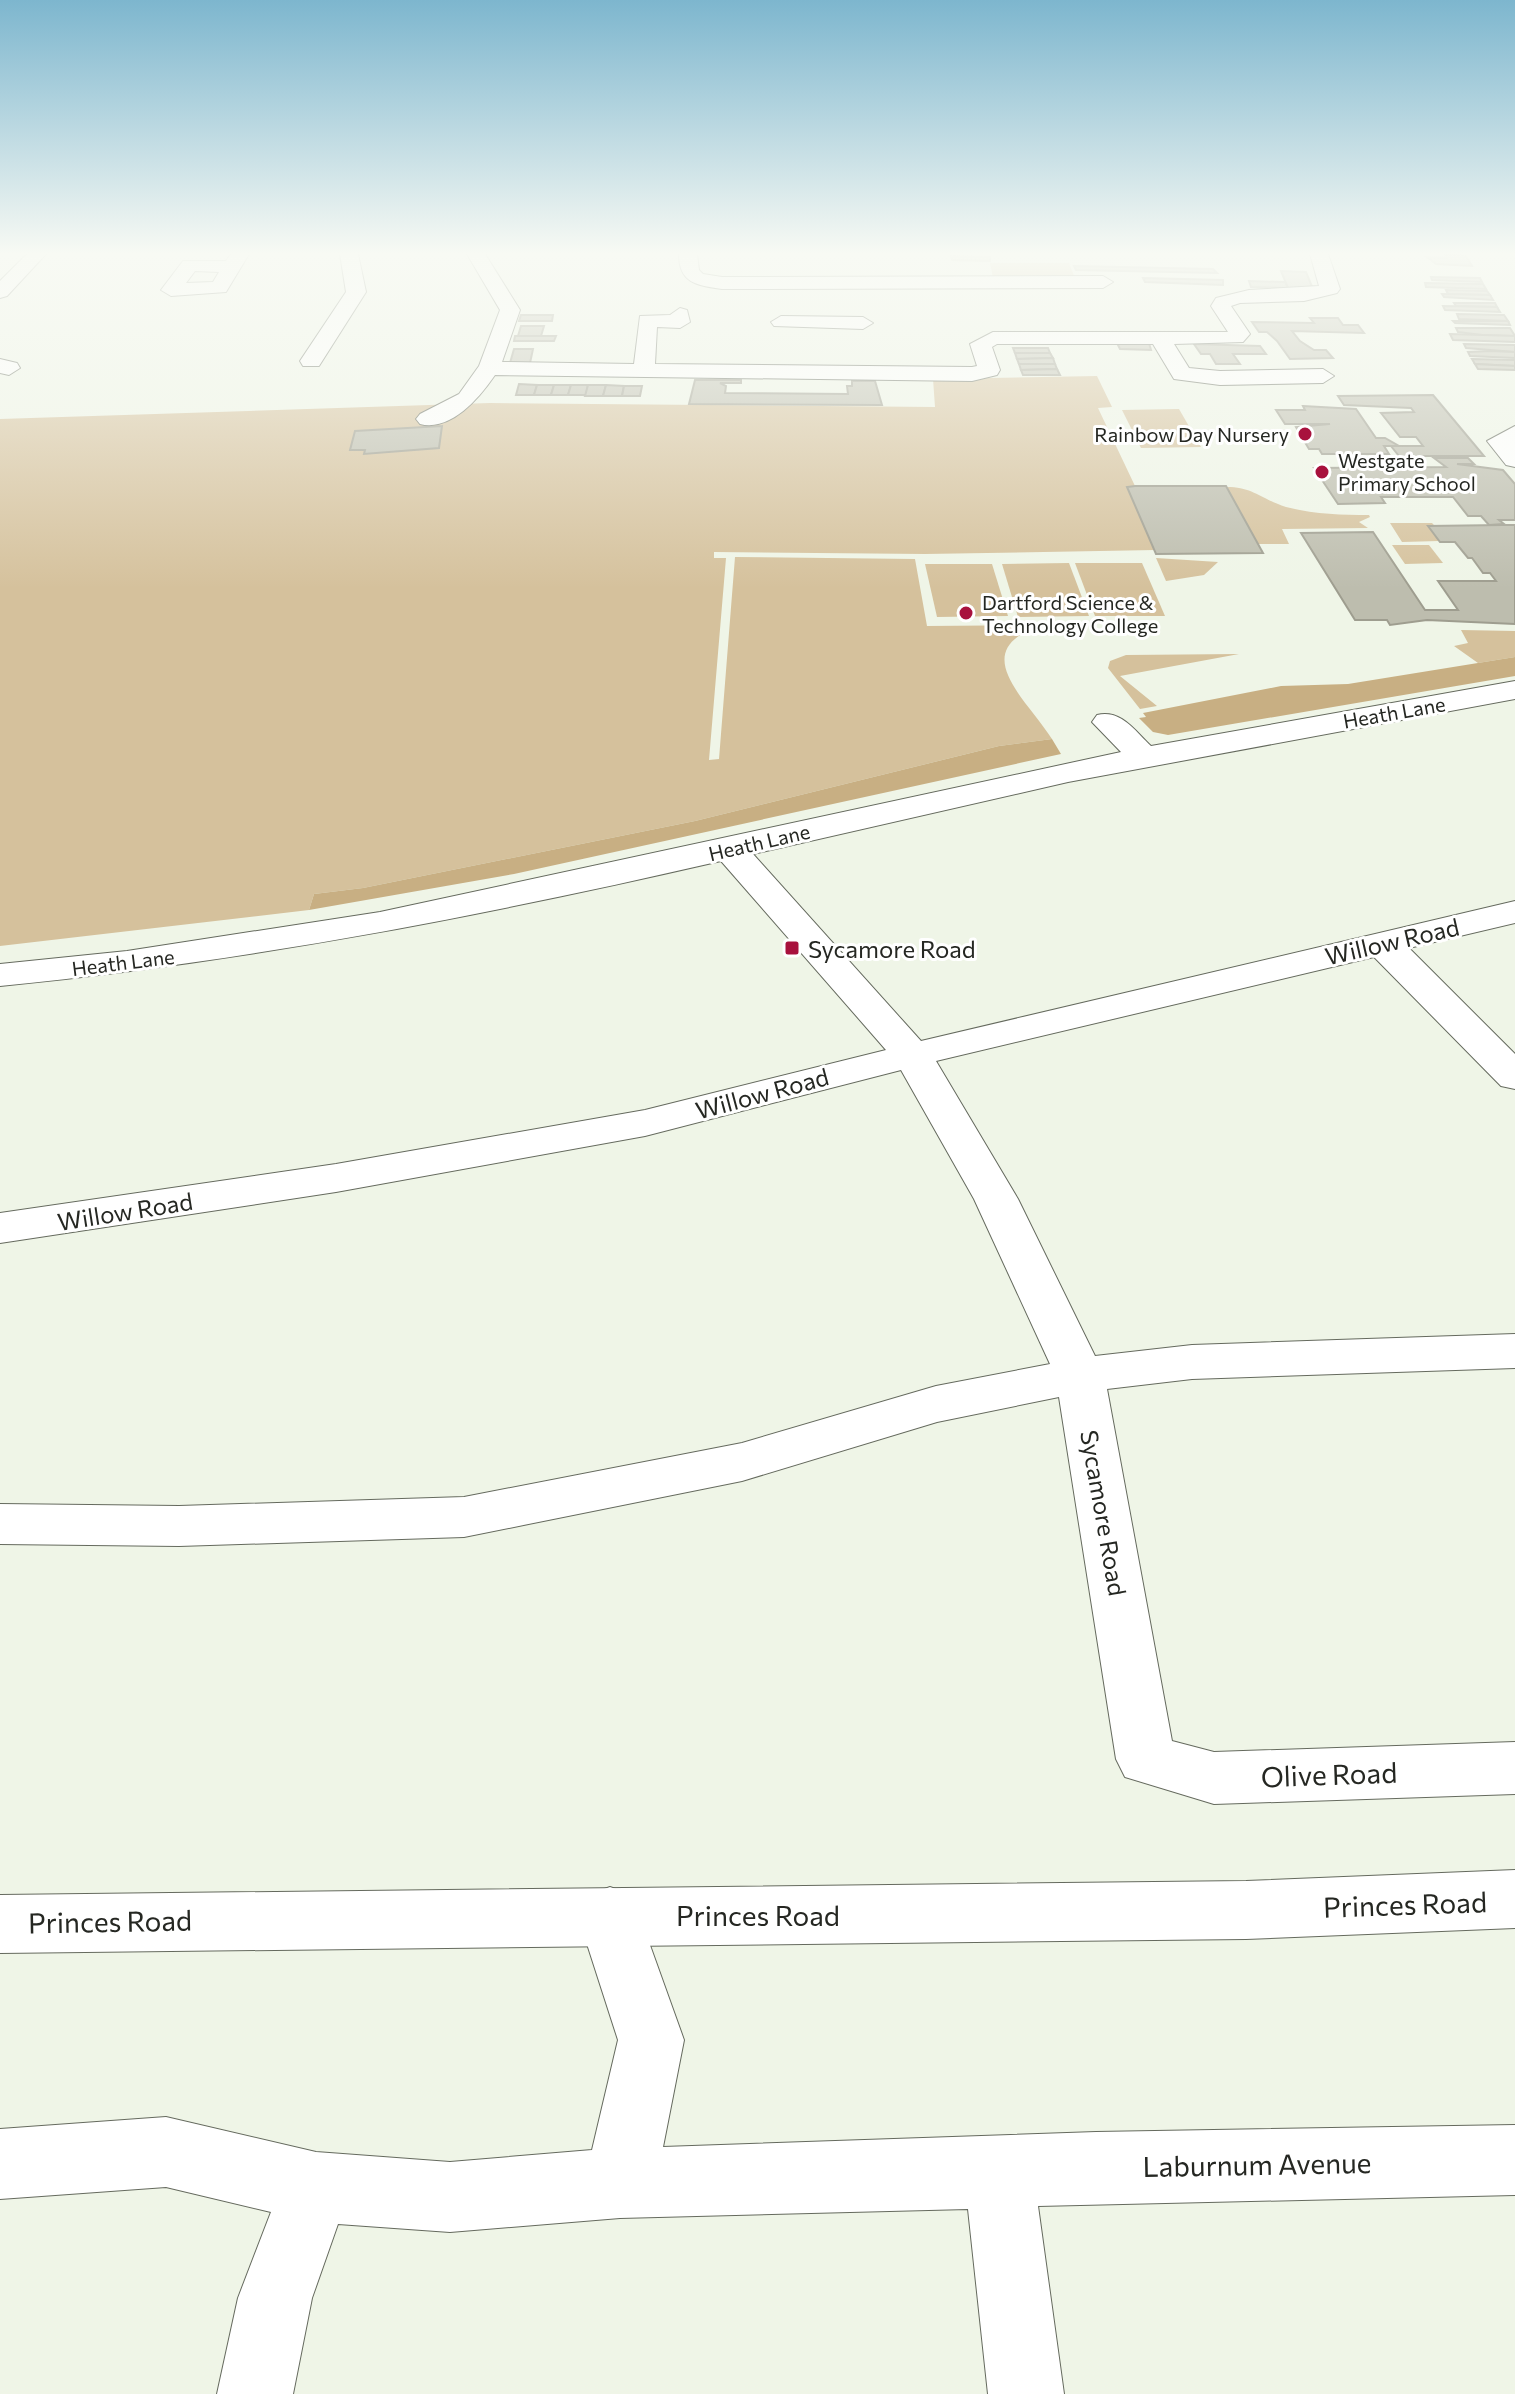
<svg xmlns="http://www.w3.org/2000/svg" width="1515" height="2394" font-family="Commissioner,sans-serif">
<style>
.green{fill:#d5c19c}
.forest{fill:#c8af83}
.building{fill:#bdbdae;stroke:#9e9d8f;stroke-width:2}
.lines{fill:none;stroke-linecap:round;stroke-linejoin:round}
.minor-casing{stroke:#656a5e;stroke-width:2}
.major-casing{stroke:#656a5e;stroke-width:2}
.minor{fill:#fff;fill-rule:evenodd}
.major{fill:#fff;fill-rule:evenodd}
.poi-dot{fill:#a8113d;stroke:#fff;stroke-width:3}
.labels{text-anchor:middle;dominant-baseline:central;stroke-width:6;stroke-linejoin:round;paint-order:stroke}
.far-poi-label{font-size:20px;fill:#252722;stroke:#fff;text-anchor:start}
.far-street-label{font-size:20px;fill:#252722;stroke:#fff}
.street-label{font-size:24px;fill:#252722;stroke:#fff}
.poi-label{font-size:24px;fill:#252722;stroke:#fff;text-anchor:start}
.near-street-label{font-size:28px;fill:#252722;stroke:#fff}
</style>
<rect width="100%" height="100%" fill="#eff5e7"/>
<!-- green -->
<g class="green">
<path d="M990 263H1069L1075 278H993Z"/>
<path d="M1097 376 1112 407 1098 408 1135 486 1128 487 1155 550 925 554 714 552V558H726L709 760 719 759 735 557 915 559 927 626 1043 625C964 650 1027 699 1052 739L999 746 695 821 363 888 314 894 309 910 0 946V419L490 403 935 407 933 379Z"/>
<path d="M1179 409 1201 447 1141 448 1122 410Z"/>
<path d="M1227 487C1253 487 1261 499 1286 507 1313 514 1341 515 1369 515L1370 517 1359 522 1368 528 1282 529 1289 544H1258Z"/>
<path d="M1390 523H1432L1435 526 1429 527 1439 541 1402 542Z"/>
<path d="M1392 545H1429L1443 563 1405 564Z"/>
<path d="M1156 558 1218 562 1204 575 1166 581Z"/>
<path d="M1069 563 1089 616 1018 617 1002 564Z"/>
<path d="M1075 563H1142L1165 616H1095Z"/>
<path d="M925 564H992L1008 616 937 617Z"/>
<path d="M1461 630 1515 631V657L1478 663 1454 646 1468 643Z"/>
<path d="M1239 654 1120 676 1157 706 1140 709 1108 668 1110 661 1126 655Z"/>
</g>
<!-- forest -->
<g class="forest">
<path d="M1515 657V676L1168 735 1153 732 1139 718 1146 717 1143 713 1281 686 1348 684Z"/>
<path d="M1052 739 1061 754 514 874 309 910 314 894 363 888 695 821 999 746Z"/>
</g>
<!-- building -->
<g class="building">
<path d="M1446 255 1466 256 1472 266 1436 264 1427 257 1447 258Z"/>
<path d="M951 256 990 257V261L952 260Z"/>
<path d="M1074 266 1213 269 1217 273 1076 270Z"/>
<path d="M1281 271 1306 272 1313 289 1288 288Z"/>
<path d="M1431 277 1480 278 1482 282 1432 280Z"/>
<path d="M1143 278 1223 280V285L1145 282Z"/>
<path d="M1249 281 1285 282 1288 288 1251 287Z"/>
<path d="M1425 283 1483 284 1486 289 1426 287Z"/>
<path d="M1446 290 1487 291 1490 295 1448 294Z"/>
<path d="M1442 294 1490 295 1493 300 1444 297Z"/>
<path d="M1454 303H1495L1497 307 1456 306Z"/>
<path d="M1443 306 1497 307 1500 312 1445 310Z"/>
<path d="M1457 314 1504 315 1508 321 1459 319Z"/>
<path d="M521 315H553L552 321H519Z"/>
<path d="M1310 318H1338L1343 325H1358L1364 333 1292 331 1300 341 1314 350H1326L1333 358 1290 359 1277 341 1267 332H1259L1252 322 1314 323Z"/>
<path d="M1453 321H1508L1510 325 1455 323Z"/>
<path d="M521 326H544L541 336H518Z"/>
<path d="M1456 328H1510L1515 336 1482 335 1458 332Z"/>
<path d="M1450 334 1515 336V342L1453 340Z"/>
<path d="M515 336H556L554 341H514Z"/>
<path d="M1117 343H1149L1151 350 1120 349Z"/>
<path d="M1194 344 1260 346 1266 354H1233L1240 364H1216L1210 354H1201Z"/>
<path d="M1464 344 1515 345V352L1466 348Z"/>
<path d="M1013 348H1048L1050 353H1015Z"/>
<path d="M514 349H533L530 363H510Z"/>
<path d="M1490 351 1515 352V358L1470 356 1468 352Z"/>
<path d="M1015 353H1050L1053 358 1017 359Z"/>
<path d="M1053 358 1055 364H1019L1017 359Z"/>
<path d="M1472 359 1515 360V366L1475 364Z"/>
<path d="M1019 364H1055L1057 369 1021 370Z"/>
<path d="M1475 364 1515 366V370L1478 369Z"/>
<path d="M1057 369 1060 375H1023L1021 370Z"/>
<path d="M695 380H741V383H720L726 386 725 393 848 394 847 386H852V381H875L882 405 689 404Z"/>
<path d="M519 384 537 385 534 395H516Z"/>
<path d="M537 385H554L551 395H534Z"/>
<path d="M554 385H571L568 395H551Z"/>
<path d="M571 385H588L586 395H568Z"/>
<path d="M588 385H606L603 396H585Z"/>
<path d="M606 385 624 386 622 396H603Z"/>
<path d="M624 386H642L640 396H622Z"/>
<path d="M1433 395 1484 456H1399L1391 446H1423L1416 437H1400L1381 413 1414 412 1411 408 1344 405 1338 396Z"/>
<path d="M1303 406 1356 409 1376 438H1385L1399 446H1384L1389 454H1322L1319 449H1309L1296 427 1330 424H1285L1276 410H1305Z"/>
<path d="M442 426 439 448 364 454 365 450H350L355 431Z"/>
<path d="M1434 458H1468L1474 464H1457L1503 470 1515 484V520H1499L1504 524 1489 525 1481 516H1468L1453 497H1381L1385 503 1338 504 1314 468 1446 467Z"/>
<path d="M1135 486H1226L1263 553 1156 554 1127 487Z"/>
<path d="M1503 525H1515V624L1427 620 1390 625 1387 620H1355L1301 533 1373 532 1425 610H1458L1438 581H1496L1490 573H1483L1472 558H1468L1455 542H1440L1428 526Z"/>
</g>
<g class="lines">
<!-- minor casing -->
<g class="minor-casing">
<g id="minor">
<path d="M27 254H46L7 296 0 298V281Z"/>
<path d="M231 254H249L226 292 171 296 161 290 183 261H226ZM195 271 219 272 213 282 186 283Z"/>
<path d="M340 254H358L366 292 319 366H303L300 361 346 292Z"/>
<path d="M467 254H485L520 310 502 362 634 364 640 316 670 315 680 308 687 310 690 322 680 328 657 327 655 364 972 367 977 366 970 344 993 332H1228L1211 306 1216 298 1249 290 1319 286 1310 254H1328L1340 289 1337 293 1304 301 1240 303 1231 306 1250 334 1243 342 1174 344 1189 368 1220 371 1323 369 1334 376 1323 383 1220 385 1174 379 1153 344H997L992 347 1000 370 997 375 972 381 495 375C480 397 451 432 420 424L416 419 420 414 459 394 479 366 500 310Z"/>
<path d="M679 254H697L699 270 703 274 722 277 1103 276 1113 282 1103 288 722 289C696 285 679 283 679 254Z"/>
<path d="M781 316 863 317 873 323 863 329 774 326 771 322Z"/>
<path d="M0 359 17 363 20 368 9 375 0 373Z"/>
<path d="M1515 426V467L1506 465 1487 441Z"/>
<path d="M1515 681V699L1068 782 753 854 921 1041 1515 901V923L1409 948 1515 1054V1089L1501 1086 1374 957 936 1061 1018 1199 1095 1356 1192 1345 1515 1334V1368L1192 1379 1107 1389 1172 1741 1214 1752 1515 1742V1794L1214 1804 1125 1777 1116 1759 1059 1397 937 1422 742 1481 464 1537 179 1546 0 1544V1504L179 1506 464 1497 742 1443 936 1386 1050 1364 974 1199 901 1070 645 1136 336 1192 0 1243V1213L336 1164 645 1110 886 1050 721 861C482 916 244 962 0 986V964L127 951 380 912 1121 752 1092 722 1097 715C1121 709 1135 731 1151 746Z"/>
<path d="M610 1887 632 1895 684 2040 663 2147 1096 2132 1515 2125V2195L1038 2206 1064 2394H988L968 2209 620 2218 450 2232 338 2224 312 2298 293 2394H217L238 2298 271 2212 166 2187 0 2199V2129L166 2117 316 2152 450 2162 592 2150 618 2040 578 1916 588 1895Z"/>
</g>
</g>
<!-- major casing -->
<g class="major-casing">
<path id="major" d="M1515 1870V1928L1246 1939 0 1953V1895L1246 1881Z"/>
</g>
<!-- minor -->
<use href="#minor" class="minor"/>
<!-- major -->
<use href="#major" class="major"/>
</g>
<!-- sky -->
<linearGradient id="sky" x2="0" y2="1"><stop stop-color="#7db6ce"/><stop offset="0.43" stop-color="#f8faf4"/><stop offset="1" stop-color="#f8faf4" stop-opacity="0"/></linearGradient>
<rect width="1515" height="589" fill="url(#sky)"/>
<!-- markers -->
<g class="poi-dot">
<circle cx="1305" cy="434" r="8"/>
<circle cx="1322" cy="472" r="8"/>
<circle cx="966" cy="613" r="8"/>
<rect x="784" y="940" width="16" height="16" rx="4"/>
</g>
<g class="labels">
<!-- far-poi labels -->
<g class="far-poi-label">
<text x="1289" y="434" text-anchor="end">Rainbow Day Nursery</text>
<text x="1338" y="460">Westgate<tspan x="1338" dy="23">Primary School</tspan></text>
<text x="982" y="602">Dartford Science &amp;<tspan x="982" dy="23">Technology College</tspan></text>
</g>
<!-- far-street labels -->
<g class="far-street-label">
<text transform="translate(1394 712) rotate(-10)">Heath Lane</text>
<text transform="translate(759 842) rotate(-13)">Heath Lane</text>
<text transform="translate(123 962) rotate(-7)">Heath Lane</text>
</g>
<!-- street labels -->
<g class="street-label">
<text transform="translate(1392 941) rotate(-13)">Willow Road</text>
<text transform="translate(762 1093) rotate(-15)">Willow Road</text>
<text transform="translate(125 1211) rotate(-9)">Willow Road</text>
<text transform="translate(1104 1513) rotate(80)">Sycamore Road</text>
</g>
<!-- poi labels -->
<g class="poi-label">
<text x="808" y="948">Sycamore Road</text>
</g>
<!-- near-street labels -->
<g class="near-street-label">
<text transform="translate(1329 1774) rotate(-2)">Olive Road</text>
<text transform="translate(1405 1904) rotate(-2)">Princes Road</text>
<text x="758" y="1915">Princes Road</text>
<text transform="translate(110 1921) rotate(-1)">Princes Road</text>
<text transform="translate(1257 2164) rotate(-1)">Laburnum Avenue</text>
</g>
</g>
</svg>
